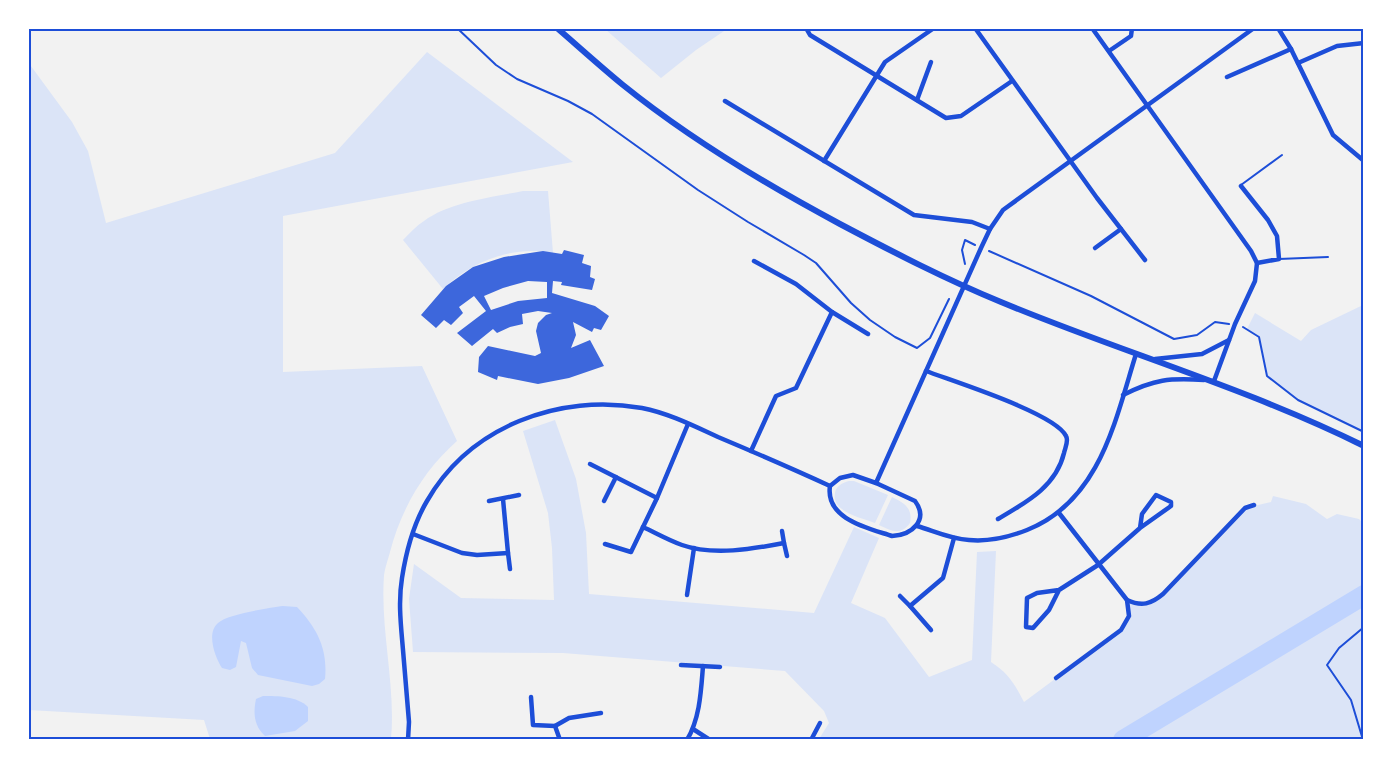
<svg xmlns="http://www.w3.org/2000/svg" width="1392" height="768" font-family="Rubik,sans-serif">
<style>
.green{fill:#dbe4f7}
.water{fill:#bfd3fe}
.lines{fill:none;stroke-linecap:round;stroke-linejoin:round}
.river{stroke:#bfd3fe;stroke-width:20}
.building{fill:#3d67dc;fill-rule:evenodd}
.path{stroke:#1d4ed8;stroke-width:2}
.service{stroke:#1d4ed8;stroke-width:2}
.minor{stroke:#1d4ed8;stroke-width:4.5}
.tertiary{stroke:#1d4ed8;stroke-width:6}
.neatline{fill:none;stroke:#1d4ed8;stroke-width:2}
</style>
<rect width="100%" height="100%" fill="#f2f2f2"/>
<!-- green -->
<g class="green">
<path d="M605 29H727L696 50 661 78Z"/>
<path d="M427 52 573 162 283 216V372L422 366 457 441C424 470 401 509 390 552 388 560 385 567 384 575 380 630 396 685 391 739H210L204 720 29 710 28 62 72 122 88 151 106 223 335 153Z"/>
<path d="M523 191H548L553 253C513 245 472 261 443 289L403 240C410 233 416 226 424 221 449 202 493 197 523 191Z"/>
<path d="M1363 305V432L1298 400 1267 376 1259 337 1247 329 1255 313 1301 341 1311 330Z"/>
<path d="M555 420 576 479 586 533 589 594 814 613 854 527 879 538 851 603 885 618 929 677 972 660 977 552 996 551 991 662C1009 674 1014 683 1024 702L1121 630 1127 622V600L1137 605 1156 600 1245 508 1271 502 1273 496 1306 504 1327 519 1337 514 1359 519 1363 523V739H819L829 723 824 711 785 671 563 653 413 652 409 599 414 564 461 598 554 600 552 548 548 513 523 431Z"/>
<path d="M849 481H854L888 495 875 523C862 518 831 512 835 493 836 486 842 483 849 481Z"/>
<path d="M892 497C904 503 913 508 910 523 901 536 891 531 879 525Z"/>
</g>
<!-- water -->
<g class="water">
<path d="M283 606 297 607C317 628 328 649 325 679L319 684 312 686 258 675 252 668 246 643 241 641 236 667 230 670 222 668C215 657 206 633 218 623 227 614 269 608 283 606Z"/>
<path d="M263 696C278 696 297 696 308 707V721L295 731 265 736C254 726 253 713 256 699Z"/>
</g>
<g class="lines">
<!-- river -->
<path class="river" d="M1123 740 1364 595"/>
</g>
<!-- building -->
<path class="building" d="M564 250 584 255 582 263 591 266 590 277 595 279 592 290 561 285 562 282 553 281 552 293 595 306 609 316 601 330 594 328 592 332 573 322 576 335 571 348 590 340 604 366 569 378 538 384 498 376 497 380 478 372 479 357 488 346 535 356 541 353 536 331 538 323 546 315 552 313 538 311 522 314 523 324 510 327 497 333 493 329 472 346 457 333 486 311 474 296 459 307 463 313 451 325 444 320 436 328 421 315 446 286 473 267 504 257 543 251 562 254ZM528 281 547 282V298L518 301 491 310 484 296 503 288Z"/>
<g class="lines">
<!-- path -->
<g class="path">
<path d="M457 28 496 65 517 79 568 101 592 114 698 190 748 222 804 255 816 263 851 303 870 320 895 337 917 348 930 338 949 299"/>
<path d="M989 251 1091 296 1174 339 1197 335 1215 322 1229 324"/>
<path d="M965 264 962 250 965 240 975 245"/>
<path d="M1243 327 1259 337 1267 376 1298 400 1364 432"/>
<path d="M1363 740 1351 700 1327 665 1339 648 1364 627"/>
</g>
<!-- service -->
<g class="service">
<path d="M1241 185 1282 155"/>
<path d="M1279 259 1328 257"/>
</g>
<!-- minor -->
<g class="minor">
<path d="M806 28 810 35 946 118 961 116 1012 81"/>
<path d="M975 28 1097 198 1145 260"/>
<path d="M1092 28 1251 251 1257 263 1255 281 1235 324 1214 381H1212"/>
<path d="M1278 28 1291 49 1333 135 1364 161"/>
<path d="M1109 51 1131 36 1132 28"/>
<path d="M1298 63 1337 46 1364 43"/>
<path d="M1227 77 1291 49"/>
<path d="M917 100 931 62"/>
<path d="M725 101 914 215 972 222 990 229"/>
<path d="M824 161 885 62 934 28"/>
<path d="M1241 186 1268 220 1277 236 1279 259 1257 263"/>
<path d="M1095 248 1121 229"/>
<path d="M754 261 796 284 832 312 868 334"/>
<path d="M1155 359 1202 354 1229 340"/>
<path d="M926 371C952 381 1055 413 1066 436 1069 441 1065 448 1064 453 1056 487 1025 503 998 519"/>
<path d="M1123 395C1155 379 1169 378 1204 380"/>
<path d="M751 451 776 396 796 388 832 312"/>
<path d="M590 464 657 498"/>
<path d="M853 475 876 483 915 501C929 520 912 535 892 536 868 528 825 519 830 486L840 478Z"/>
<path d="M876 483 981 248 990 229 1003 210 1254 28"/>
<path d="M489 501 519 495"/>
<path d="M604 501 616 477"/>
<path d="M1059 513 1127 600C1142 607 1151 604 1163 594L1245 508 1254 505"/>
<path d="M917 526C934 531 950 539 969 540 989 542 1009 537 1027 530 1100 501 1115 421 1136 354"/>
<path d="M643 527C656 533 668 540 682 545 713 556 753 549 784 543L787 556"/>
<path d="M782 531 784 543"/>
<path d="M413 534 462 553 477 555 508 553 503 499"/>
<path d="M605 544 631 552 657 498 688 424"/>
<path d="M508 553 510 569"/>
<path d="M1059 590 1037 593 1027 598 1026 627 1033 628 1049 610 1059 590 1098 565 1140 528 1171 506V502L1156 495 1142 514 1140 528"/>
<path d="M687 595 694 548"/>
<path d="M900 596 910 606"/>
<path d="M931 630 910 606 943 578 954 538"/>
<path d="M681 665 720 667"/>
<path d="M1056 678 1121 630 1129 616 1127 600"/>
<path d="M531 697 533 725 555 726 560 740"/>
<path d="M555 726 569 718 601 713"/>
<path d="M693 729 710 740"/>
<path d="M408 740 409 722C407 698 405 674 403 650 401 626 398 602 402 578 406 552 414 523 427 501 470 426 560 393 642 408 668 413 694 426 718 437 756 453 793 469 830 486"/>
<path d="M687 740C700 718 701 691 703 666"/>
<path d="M811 740 820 723"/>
</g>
<!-- tertiary -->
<path class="tertiary" d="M557 28C579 47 601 67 623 85 690 139 765 184 840 224 893 252 945 279 1001 302 1121 352 1247 388 1364 446"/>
</g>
<!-- border -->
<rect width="1392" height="768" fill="none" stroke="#ffffff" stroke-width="60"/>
<rect x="30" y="30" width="1332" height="708" class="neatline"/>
</svg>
